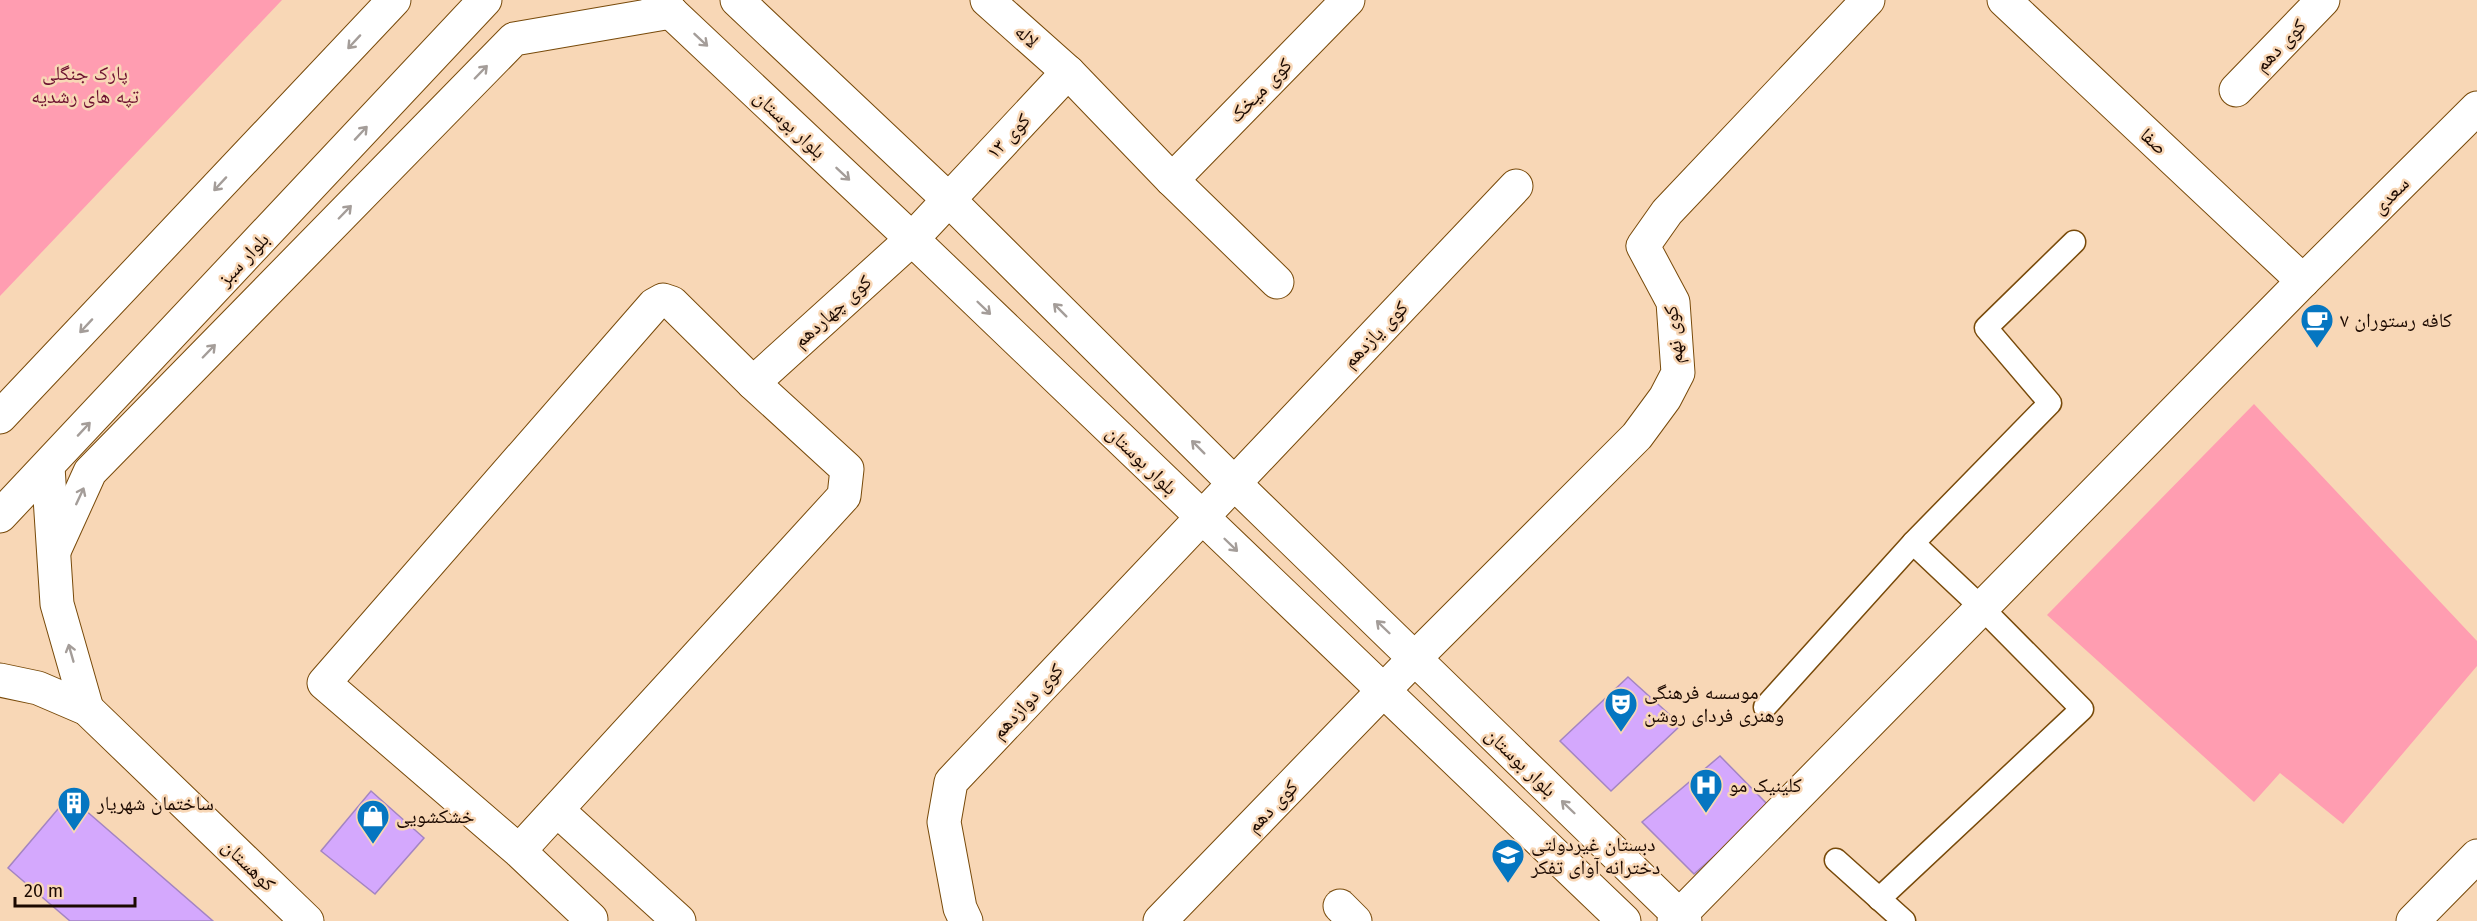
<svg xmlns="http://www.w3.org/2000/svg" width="2477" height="921" font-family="'Fira Sans','Noto Naskh Arabic',sans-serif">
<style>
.green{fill:#ff9db1}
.building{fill:#d4a8fd;stroke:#a485c2;stroke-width:1.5}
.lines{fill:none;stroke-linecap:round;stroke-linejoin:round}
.service-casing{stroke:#784a0a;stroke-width:25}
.minor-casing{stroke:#784a0a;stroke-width:35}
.tertiary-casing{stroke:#784a0a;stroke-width:35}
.secondary-casing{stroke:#784a0a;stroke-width:35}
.service{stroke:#fff;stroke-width:22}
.minor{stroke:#fff;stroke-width:33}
.tertiary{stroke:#fff;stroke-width:33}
.secondary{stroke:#fff;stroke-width:33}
.oneway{stroke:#a49d99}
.labels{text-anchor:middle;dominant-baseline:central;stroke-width:5;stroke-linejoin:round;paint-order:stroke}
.street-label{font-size:20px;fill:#1b0900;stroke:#f8d7b6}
.park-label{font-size:20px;fill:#6c102f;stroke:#f8d7b6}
.poi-label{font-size:20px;fill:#1b0900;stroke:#f8d7b6;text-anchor:start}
</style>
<rect width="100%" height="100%" fill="#f8d7b6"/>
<!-- green -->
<g class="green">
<path d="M0 0H282L0 296Z"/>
<path d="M2254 404 2477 641V666L2343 824 2280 773 2254 802 2047 615Z"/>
</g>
<!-- building -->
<g class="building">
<path d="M1628 677 1681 725 1611 791 1560 741Z"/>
<path d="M1720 756 1770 807 1694 874 1642 822Z"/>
<path d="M371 791 424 838 375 894 321 851Z"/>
<path d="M69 796 213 921H70L8 868Z"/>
</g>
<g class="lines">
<!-- service casing -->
<g class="service-casing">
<g id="service">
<path d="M1765 707 1913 543 2050 403 1986 328 2074 242"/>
<path d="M1836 860 1904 921"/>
<path d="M1879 899 2082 709 1982 608 1913 543"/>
</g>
</g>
<!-- minor casing -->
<g class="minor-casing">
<g id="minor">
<path d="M987 0 1068 72 1172 180 1277 282"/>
<path d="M2236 90 2323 0"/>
<path d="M1172 180 1348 0"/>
<path d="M753 383 912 239 1068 72"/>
<path d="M557 810 679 921"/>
<path d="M519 851 844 496 847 469 753 383 672 303 663 300 654 305 324 683 519 851 591 919 588 921"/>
<path d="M1340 906 1355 921"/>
<path d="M966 921 960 908 944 822 951 782 1516 186"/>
<path d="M1160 921 1415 658 1637 436 1665 398 1678 373 1673 302 1643 246 1667 212 1868 0"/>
<path d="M2413 921 2477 856"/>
</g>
</g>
<!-- tertiary casing -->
<g class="tertiary-casing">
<g id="tertiary">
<path d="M658 0 912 239 1624 921"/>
<path d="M737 0 948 199 1234 483 1685 921"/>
<path d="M2004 0 2303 281"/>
<path d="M48 467 57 604 87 709"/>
<path d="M55 549 90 472 514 39 671 12"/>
<path d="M0 680 38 688 87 709 307 921"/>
<path d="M1674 921 2303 281 2477 108"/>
</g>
</g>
<!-- secondary casing -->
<g class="secondary-casing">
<g id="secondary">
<path d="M741 0 745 7"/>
<path d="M0 417 394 0"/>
<path d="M0 516 485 0"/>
</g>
</g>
<!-- service -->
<use href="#service" class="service"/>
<!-- minor -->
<use href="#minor" class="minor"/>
<!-- tertiary -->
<use href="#tertiary" class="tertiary"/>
<!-- secondary -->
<use href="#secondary" class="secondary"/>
</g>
<!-- one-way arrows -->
<defs><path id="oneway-shaft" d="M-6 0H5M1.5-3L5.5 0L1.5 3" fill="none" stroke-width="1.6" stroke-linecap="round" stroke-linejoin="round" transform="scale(1.5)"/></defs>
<g class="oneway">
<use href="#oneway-shaft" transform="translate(701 40) rotate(43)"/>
<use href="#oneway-shaft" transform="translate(354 42) rotate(133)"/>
<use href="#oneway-shaft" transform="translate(481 72) rotate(-46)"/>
<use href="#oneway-shaft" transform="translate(361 133) rotate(-47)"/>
<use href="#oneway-shaft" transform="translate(843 174) rotate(43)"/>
<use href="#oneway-shaft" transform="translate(220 184) rotate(133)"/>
<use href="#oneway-shaft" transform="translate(345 212) rotate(-46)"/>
<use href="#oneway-shaft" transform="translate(984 308) rotate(44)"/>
<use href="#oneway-shaft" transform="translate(1060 310) rotate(-135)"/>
<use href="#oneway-shaft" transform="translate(86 326) rotate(133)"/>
<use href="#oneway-shaft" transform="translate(209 351) rotate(-46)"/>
<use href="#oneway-shaft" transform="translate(84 429) rotate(-47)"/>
<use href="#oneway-shaft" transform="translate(1198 447) rotate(-135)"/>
<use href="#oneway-shaft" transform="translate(80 496) rotate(-65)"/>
<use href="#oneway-shaft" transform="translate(1231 545) rotate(44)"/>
<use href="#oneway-shaft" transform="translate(1383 627) rotate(-136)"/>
<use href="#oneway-shaft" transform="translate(71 653) rotate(-106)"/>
<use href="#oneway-shaft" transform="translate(1568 807) rotate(-136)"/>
</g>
<!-- icons -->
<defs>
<g id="cafe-pin" transform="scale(1.725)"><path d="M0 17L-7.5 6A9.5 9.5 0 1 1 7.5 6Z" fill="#0576c1" stroke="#f8d7b6"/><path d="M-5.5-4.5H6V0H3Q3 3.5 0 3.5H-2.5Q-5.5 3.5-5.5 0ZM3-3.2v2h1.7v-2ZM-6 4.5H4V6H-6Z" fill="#fff"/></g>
<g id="theatre-pin" transform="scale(1.725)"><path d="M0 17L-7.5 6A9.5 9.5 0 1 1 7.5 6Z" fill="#0576c1" stroke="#f8d7b6"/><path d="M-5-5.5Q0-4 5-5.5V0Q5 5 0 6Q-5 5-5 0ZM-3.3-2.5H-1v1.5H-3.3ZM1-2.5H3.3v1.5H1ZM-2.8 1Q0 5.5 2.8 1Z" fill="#fff"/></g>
<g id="hospital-pin" transform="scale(1.725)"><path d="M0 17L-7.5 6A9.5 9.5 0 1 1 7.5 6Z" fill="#0576c1" stroke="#f8d7b6"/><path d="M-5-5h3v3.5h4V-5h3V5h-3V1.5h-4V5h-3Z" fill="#fff"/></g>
<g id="building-pin" transform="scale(1.725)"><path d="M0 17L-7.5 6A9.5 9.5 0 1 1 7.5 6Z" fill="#0576c1" stroke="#f8d7b6"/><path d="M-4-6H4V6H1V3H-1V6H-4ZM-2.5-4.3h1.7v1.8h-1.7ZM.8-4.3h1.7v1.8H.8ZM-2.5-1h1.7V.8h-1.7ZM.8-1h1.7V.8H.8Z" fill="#fff"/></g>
<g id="shop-pin" transform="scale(1.725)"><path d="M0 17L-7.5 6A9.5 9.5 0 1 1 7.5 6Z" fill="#0576c1" stroke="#f8d7b6"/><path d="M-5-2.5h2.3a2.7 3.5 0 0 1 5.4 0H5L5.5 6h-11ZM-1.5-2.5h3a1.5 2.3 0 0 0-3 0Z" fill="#fff"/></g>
<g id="school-pin" transform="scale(1.725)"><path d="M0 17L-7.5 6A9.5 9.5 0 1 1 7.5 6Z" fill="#0576c1" stroke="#f8d7b6"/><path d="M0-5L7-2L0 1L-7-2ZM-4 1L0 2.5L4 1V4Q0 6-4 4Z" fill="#fff"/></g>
</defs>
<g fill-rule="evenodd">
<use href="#cafe-pin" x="2317" y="320"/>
<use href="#theatre-pin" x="1621" y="704"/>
<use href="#hospital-pin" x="1706" y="785"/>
<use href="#building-pin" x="74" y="803"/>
<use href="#shop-pin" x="373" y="816"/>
<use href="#school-pin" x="1508" y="855"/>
</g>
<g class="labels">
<!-- street labels -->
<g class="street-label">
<text transform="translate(1027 36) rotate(42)">لاله</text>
<text transform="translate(2280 45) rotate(-46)">کوی دهم</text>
<text transform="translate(1260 90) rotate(-46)">کوی میخک</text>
<text transform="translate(790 124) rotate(43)">بلوار بوستان</text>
<text transform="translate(1008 136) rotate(-47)">کوی ۱۳</text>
<text transform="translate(2154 141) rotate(43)">صفا</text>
<text transform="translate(2390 195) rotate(-45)">سعدی</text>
<text transform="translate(243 259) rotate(-47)">بلوار سبز</text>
<text transform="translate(832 311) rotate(-42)">کوی چهاردهم</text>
<text transform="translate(1375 334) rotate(-46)">کوی یازدهم</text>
<text transform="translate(1673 335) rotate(-96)">کوی نهم</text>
<text transform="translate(1142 460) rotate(44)">بلوار بوستان</text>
<text transform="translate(1027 701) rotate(-47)">کوی دوازدهم</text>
<text transform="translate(1521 762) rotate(44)">بلوار بوستان</text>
<text transform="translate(1272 806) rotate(-46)">کوی دهم</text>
<text transform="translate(249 865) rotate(44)">کوهستان</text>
</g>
<!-- park labels -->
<g class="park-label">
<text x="85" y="73">پارک جنگلی<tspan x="85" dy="23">تپه های رشدیه</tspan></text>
</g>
<!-- poi labels -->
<g class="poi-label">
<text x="2340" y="320">کافه رستوران ۷</text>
<text x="1644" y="692">موسسه فرهنگی<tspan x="1644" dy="23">وهنری فردای روشن</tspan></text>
<text x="1729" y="785">کلینیک مو</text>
<text x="97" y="803">ساختمان شهریار</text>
<text x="396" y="816">خشکشویی</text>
<text x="1531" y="844">دبستان غیردولتی<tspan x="1531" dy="23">دخترانه آوای تفکر</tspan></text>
</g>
</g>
<!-- scale -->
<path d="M15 897v9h120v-9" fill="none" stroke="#1b0900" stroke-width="3"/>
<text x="24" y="897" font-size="18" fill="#1b0900" stroke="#f8d7b6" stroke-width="4.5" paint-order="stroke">20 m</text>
</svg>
